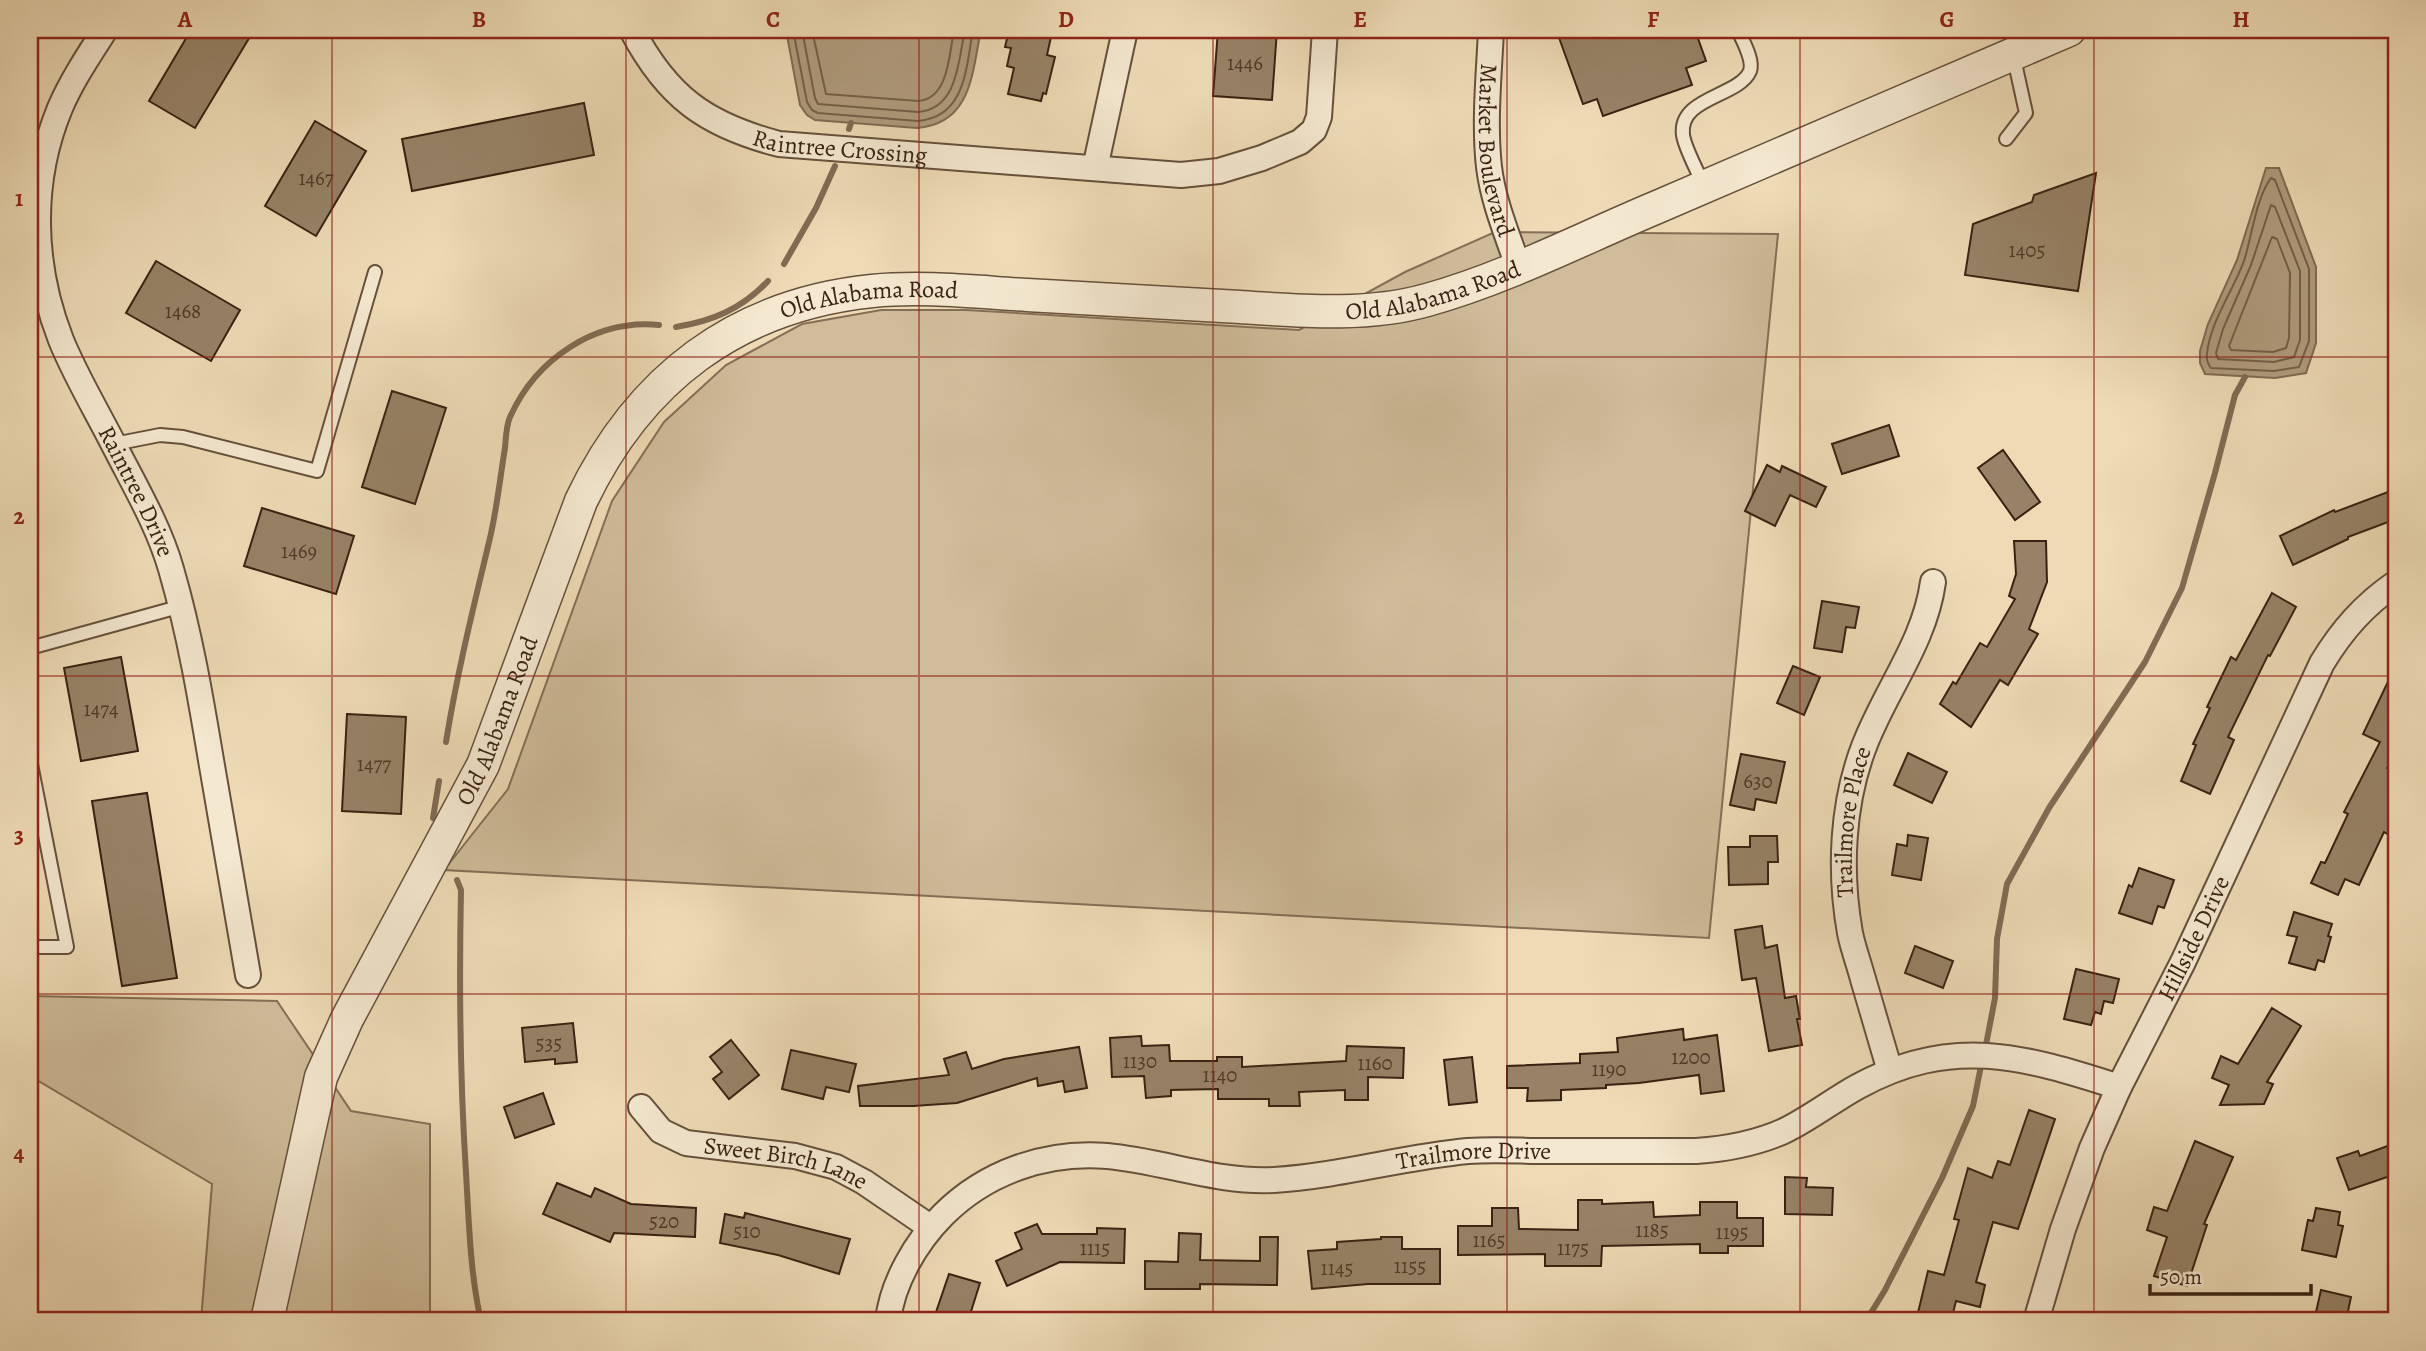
<svg xmlns="http://www.w3.org/2000/svg" width="2426" height="1351" font-family="Alegreya,serif">
<style>
.green{fill:#cfbc9a;stroke:#846f56;stroke-width:2}
.water{fill:#b09c7e;stroke:#806b53;stroke-width:2}
.lines{fill:none;stroke-linecap:round;stroke-linejoin:round}
.shore{stroke:#745f48;stroke-width:2}
.stream{stroke:#806b53;stroke-width:6}
.building{fill:#978267;stroke:#382212;stroke-width:2}
.service-casing{stroke:#66503b;stroke-width:16}
.minor-casing{stroke:#66503b;stroke-width:28}
.tertiary-casing{stroke:#66503b;stroke-width:35}
.service{stroke:#f4e8d0;stroke-width:12}
.minor{stroke:#f4e8d0;stroke-width:24}
.tertiary{stroke:#f4e8d0;stroke-width:32}
.grid{fill:none;stroke:#8f2418;stroke-width:2;stroke-opacity:0.55}
.labels{text-anchor:middle;dominant-baseline:central;stroke-width:5;stroke-linejoin:round;paint-order:stroke}
.number-label{font-size:21px;fill:#503a27}
.street-label{font-size:24px;fill:#382212;stroke:#f4e8d0}
.neatline{fill:none;stroke:#8f2418;stroke-width:2.5}
.grid-label{font-size:23px;text-anchor:middle;font-weight:bold;fill:#8f2418}
</style>
<rect width="100%" height="100%" fill="#eedbb6"/>
<filter id="stains"><feTurbulence type="fractalNoise" baseFrequency=".00286" numOctaves="4"/><feColorMatrix values="0 0 0 0 .2 0 0 0 0 .09 0 0 0 0 .02 0 0 0 .5 -.17"/></filter>
<radialGradient id="worn" r=".72"><stop offset=".6" stop-color="#630" stop-opacity="0"/><stop offset="1" stop-color="#630" stop-opacity=".3"/></radialGradient>
<!-- green -->
<g class="green">
<path d="M1495 232 1778 234 1709 938 444 870 508 789 612 501 664 422 726 365 802 324 881 310H966L1299 330 1405 272Z"/>
<path d="M30 996 277 1001 351 1111 430 1124V1321H201L212 1184 35 1079 30 1078Z"/>
</g>
<!-- water -->
<g class="water">
<path d="M786 30H981C972 72 972 124 917 128L815 120 807 115 800 105Z"/>
<path d="M2266 168H2279L2316 267V343L2306 373 2275 378 2205 374 2200 363V351L2208 324 2237 260Z"/>
</g>
<g class="lines">
<!-- shore -->
<g class="shore">
<path d="M793 30 807 102 812 110 818 113 918 121C966 117 966 67 973 30"/>
<path d="M802 30 815 98 818 104 918 112C958 109 958 61 965 30"/>
<path d="M812 30 826 94 918 101C949 99 949 54 954 30"/>
<path d="M2271 178 2275 180 2309 269V341L2299 367 2274 371 2211 368C2207 363 2206 359 2207 353 2211 320 2233 291 2244 261 2252 236 2256 198 2271 178Z"/>
<path d="M2271 205 2275 207 2300 271V340L2294 357 2274 362 2218 359 2216 353 2223 329 2251 265Z"/>
<path d="M2272 237 2277 239 2290 273 2289 338 2286 348 2273 352 2231 350 2229 346Z"/>
</g>
<!-- stream -->
<g class="stream">
<path d="M849 129 851 123"/>
<path d="M784 264 816 208 835 166"/>
<path d="M676 327C712 321 742 309 768 281"/>
<path d="M446 742C457 673 474 605 490 538 497 508 500 478 505 448 506 438 506 426 510 417 536 359 595 319 659 325"/>
<path d="M433 818 439 781"/>
<path d="M457 880 461 890C459 985 460 1079 466 1173 469 1222 470 1273 481 1321"/>
<path d="M1985 1050 1995 998 1997 939 2007 884 2049 808 2145 662 2182 588 2215 473 2235 395 2245 377"/>
<path d="M1866 1321 1885 1290 1942 1178 1973 1106 1982 1061"/>
</g>
</g>
<!-- building -->
<g class="building">
<path d="M191 30H254L195 128 149 101Z"/>
<path d="M1009 30H1044L1043 35 1051 37 1047 55 1055 57 1046 94 1043 93 1041 101 1008 94 1014 68 1007 66 1011 48 1005 47Z"/>
<path d="M1218 30H1277L1272 100 1213 96Z"/>
<path d="M1574 30H1607L1610 38 1633 30H1695L1706 61 1686 68 1692 85 1603 116 1597 99 1583 104 1558 35Z"/>
<path d="M584 103 594 155 412 191 402 139Z"/>
<path d="M315 121 366 151 316 236 265 206Z"/>
<path d="M2096 173 2078 291 1965 275 1973 224 2032 202 2034 195Z"/>
<path d="M156 261 240 310 211 361 126 313Z"/>
<path d="M392 391 446 408 415 504 362 487Z"/>
<path d="M1889 425 1899 456 1842 474 1832 444Z"/>
<path d="M2003 450 2040 502 2015 520 1978 468Z"/>
<path d="M1767 465 1780 472 1782 466 1826 487 1816 507 1790 495 1775 526 1745 511Z"/>
<path d="M2396 489V519L2348 537V539L2293 565 2280 536 2334 510 2335 512Z"/>
<path d="M262 508 354 536 336 594 244 566Z"/>
<path d="M2014 541H2046L2047 582 2029 629 2038 634 2008 685 2000 680 1971 727 1940 704 1953 682 1956 684 1980 643 1987 647 2015 599 2009 596 2016 574Z"/>
<path d="M2272 593 2296 607 2270 656 2268 655 2228 737 2234 740 2210 794 2181 781 2196 745 2193 744 2210 708 2207 707 2231 657 2236 660Z"/>
<path d="M1822 601 1859 607 1855 628 1846 627 1842 652 1814 648Z"/>
<path d="M121 657 138 751 81 761 64 668Z"/>
<path d="M2396 665V750L2387 768 2396 773V819L2389 835 2384 832 2359 885 2345 879 2338 895 2311 883 2321 862 2325 863 2348 814 2344 812 2380 742 2363 734Z"/>
<path d="M1793 666 1820 677 1804 715 1777 703Z"/>
<path d="M347 714 406 717 401 814 342 811Z"/>
<path d="M1908 753 1947 772 1932 803 1894 785Z"/>
<path d="M1741 754 1785 762 1776 803 1756 799 1754 810 1730 805Z"/>
<path d="M147 793 177 978 122 986 92 801Z"/>
<path d="M1908 835 1928 838 1921 880 1892 875 1897 844 1907 846Z"/>
<path d="M1750 836H1777L1778 862H1768V884L1729 885 1728 847H1750Z"/>
<path d="M2139 868 2174 880 2164 908 2158 906 2152 924 2119 913 2129 885 2132 887Z"/>
<path d="M2294 912 2332 924 2328 936 2331 937 2324 962 2318 960 2315 970 2289 963 2297 937 2287 935Z"/>
<path d="M1762 926 1765 948 1777 945 1785 998 1796 996 1800 1019H1797L1802 1045 1769 1051 1756 978 1742 980 1735 930Z"/>
<path d="M1915 946 1953 961 1943 988 1905 973Z"/>
<path d="M2076 969 2119 979 2113 1003 2104 1001 2101 1014 2095 1012 2091 1025 2064 1019Z"/>
<path d="M2272 1008 2301 1026 2267 1082 2273 1084 2264 1104 2220 1105 2229 1085 2212 1078 2221 1056 2238 1064Z"/>
<path d="M573 1023 577 1062 555 1064V1059L525 1062 522 1028Z"/>
<path d="M1683 1029 1684 1040 1717 1035 1724 1091 1701 1094 1699 1075 1639 1083 1606 1085V1088L1561 1090V1100L1527 1101 1528 1088H1507V1066L1580 1063V1054L1618 1052 1617 1038Z"/>
<path d="M1141 1036 1142 1046 1169 1045 1170 1061H1217V1057H1242V1067L1346 1061 1347 1046 1404 1048 1403 1078 1368 1077V1100H1345V1090L1299 1092 1300 1106H1269V1099H1218V1089L1171 1090V1096L1146 1098 1144 1076 1112 1077 1110 1038Z"/>
<path d="M731 1040 759 1075 729 1099 713 1079 722 1072 710 1057Z"/>
<path d="M1079 1047 1087 1088 1065 1092 1063 1081 1038 1086 1037 1078 957 1103 913 1106H860L858 1086 949 1075 944 1059 966 1052 972 1069 1004 1059Z"/>
<path d="M791 1050 856 1064 849 1092 826 1087 823 1099 782 1089Z"/>
<path d="M1472 1057 1477 1102 1449 1105 1444 1060Z"/>
<path d="M543 1093 554 1124 515 1138 504 1107Z"/>
<path d="M2029 1110 2055 1119 2018 1229 1993 1222 1976 1282 1985 1285 1980 1307 1956 1301 1951 1321H1916L1928 1271 1944 1275 1959 1220 1954 1219 1968 1168 1992 1178 1998 1161 2010 1165Z"/>
<path d="M2195 1141 2233 1157 2204 1224 2207 1225 2187 1286 2154 1276 2167 1237 2147 1230 2154 1207 2167 1211Z"/>
<path d="M2396 1143V1174L2349 1190 2337 1158 2358 1151 2360 1156Z"/>
<path d="M1785 1177 1807 1178 1806 1187 1833 1188 1832 1215 1785 1214Z"/>
<path d="M557 1183 591 1197 595 1188 631 1204 696 1208 695 1237 614 1233 610 1242 543 1214Z"/>
<path d="M1578 1200H1602V1204L1653 1202 1654 1217 1700 1215V1202H1737V1218H1763V1246H1728V1253H1700V1244L1602 1246 1601 1266H1545V1254L1458 1255V1226H1492V1208H1518L1519 1229 1578 1230Z"/>
<path d="M2316 1208 2340 1212 2338 1225 2343 1226 2336 1257 2302 1250 2308 1220 2313 1221Z"/>
<path d="M745 1213 850 1239 839 1274 778 1255 720 1243 725 1214 744 1218Z"/>
<path d="M1037 1224 1042 1234H1097V1228L1125 1229 1124 1263 1060 1262 1007 1286 996 1261 1022 1249 1015 1233Z"/>
<path d="M1179 1233 1201 1234 1200 1260 1260 1261V1237H1278L1277 1285 1200 1284V1289H1145V1261L1178 1262Z"/>
<path d="M1381 1237H1402V1249H1440V1284H1368L1312 1289 1308 1251 1337 1249V1242L1381 1239Z"/>
<path d="M949 1274 980 1283 968 1321H933Z"/>
<path d="M2321 1290 2351 1297 2346 1321H2314Z"/>
</g>
<g class="lines">
<!-- service casing -->
<g class="service-casing">
<g id="service">
<path d="M2006 139 2026 113 2013 54"/>
<path d="M1703 185C1698 171 1685 149 1683 135 1678 97 1739 97 1750 71 1754 59 1742 40 1738 30"/>
<path d="M114 444 160 435 183 437 317 471 375 272"/>
<path d="M30 648 182 606"/>
<path d="M30 759 67 947H30"/>
</g>
</g>
<!-- minor casing -->
<g class="minor-casing">
<g id="minor">
<path id="s1" d="M105 30C89 55 72 80 60 108 29 183 32 266 61 340 76 377 98 413 116 449 136 488 159 527 171 569 190 634 201 700 212 766 224 836 236 905 248 975"/>
<path id="s2" d="M632 30C667 97 706 125 779 144L1181 175 1219 171 1262 158 1300 142 1314 130 1319 117 1325 30"/>
<path id="s3" d="M1491 30C1489 75 1484 122 1489 167 1493 201 1507 234 1518 266"/>
<path d="M1095 168 1125 30"/>
<path id="s4" d="M1890 1071C1881 1040 1872 1010 1863 979 1859 964 1853 948 1850 933 1839 871 1842 802 1865 744 1887 688 1925 641 1933 582"/>
<path id="s5" d="M641 1107 661 1131 686 1143 795 1156 836 1167 864 1182 930 1227"/>
<path id="s6" d="M888 1321C892 1283 916 1242 943 1215 986 1172 1046 1151 1107 1156 1163 1161 1217 1183 1274 1180 1339 1176 1403 1157 1468 1151 1494 1149 1521 1151 1547 1151 1597 1151 1646 1151 1696 1151 1726 1149 1755 1144 1784 1131 1809 1119 1832 1101 1857 1087 1951 1035 2023 1056 2119 1087"/>
<path id="s7" d="M2036 1321 2063 1229 2092 1148 2119 1087 2183 962 2322 663C2342 630 2364 605 2396 583"/>
</g>
</g>
<!-- tertiary casing -->
<g class="tertiary-casing">
<g id="tertiary">
<path id="s8" d="M267 1321 321 1077 347 1019 483 765 581 501C639 379 736 305 872 291 923 286 976 292 1027 295 1098 299 1169 303 1240 307 1301 311 1367 317 1427 300 1506 278 1581 239 1655 208 1793 149 1931 89 2069 30"/>
</g>
</g>
<!-- service -->
<use href="#service" class="service"/>
<!-- minor -->
<use href="#minor" class="minor"/>
<!-- tertiary -->
<use href="#tertiary" class="tertiary"/>
</g>
<!-- grid -->
<path class="grid" d="M332 30V1321M626 30V1321M919 30V1321M1213 30V1321M1507 30V1321M1800 30V1321M2094 30V1321M30 357H2396M30 676H2396M30 994H2396"/>
<g class="labels">
<!-- number labels -->
<g class="number-label">
<text x="1245" y="63">1446</text>
<text x="316" y="178">1467</text>
<text x="2027" y="250">1405</text>
<text x="183" y="311">1468</text>
<text x="299" y="551">1469</text>
<text x="101" y="709">1474</text>
<text x="374" y="764">1477</text>
<text x="1758" y="781">630</text>
<text x="549" y="1043">535</text>
<text x="1691" y="1057">1200</text>
<text x="1140" y="1061">1130</text>
<text x="1375" y="1063">1160</text>
<text x="1609" y="1069">1190</text>
<text x="1220" y="1075">1140</text>
<text x="664" y="1221">520</text>
<text x="1652" y="1230">1185</text>
<text x="747" y="1231">510</text>
<text x="1732" y="1232">1195</text>
<text x="1489" y="1240">1165</text>
<text x="1095" y="1248">1115</text>
<text x="1573" y="1248">1175</text>
<text x="1410" y="1266">1155</text>
<text x="1337" y="1268">1145</text>
</g>
<!-- street labels -->
<g class="street-label">
<text stroke="none"><textPath href="#s2" startOffset="254">Raintree Crossing</textPath></text>
<text stroke="none"><textPath href="#s3" startOffset="121">Market Boulevard</textPath></text>
<text stroke="none"><textPath href="#s8" startOffset="1824">Old Alabama Road</textPath></text>
<text stroke="none"><textPath href="#s8" startOffset="1256">Old Alabama Road</textPath></text>
<text stroke="none"><textPath href="#s1" startOffset="497">Raintree Drive</textPath></text>
<text stroke="none"><textPath href="#s8" startOffset="648">Old Alabama Road</textPath></text>
<text stroke="none"><textPath href="#s4" startOffset="256">Trailmore Place</textPath></text>
<text stroke="none"><textPath href="#s7" startOffset="415">Hillside Drive</textPath></text>
<text stroke="none"><textPath href="#s6" startOffset="672">Trailmore Drive</textPath></text>
<text stroke="none"><textPath href="#s5" startOffset="161">Sweet Birch Lane</textPath></text>
</g>
</g>
<!-- margin -->
<rect width="2426" height="1351" fill="none" stroke="#eedbb6" stroke-width="77"/>
<!-- scale -->
<path d="M2150 1284v10h161v-10" fill="none" stroke="#382212" stroke-width="3.5"/>
<text x="2160" y="1284" font-size="21" fill="#382212" stroke="#f4e8d0" stroke-width="5" paint-order="stroke">50 m</text>
<rect x="38" y="38" width="2350" height="1274" class="neatline"/>
<g class="grid-label">
<text x="185" y="27">A</text>
<text x="479" y="27">B</text>
<text x="773" y="27">C</text>
<text x="1066" y="27">D</text>
<text x="1360" y="27">E</text>
<text x="1653" y="27">F</text>
<text x="1947" y="27">G</text>
<text x="2241" y="27">H</text>
<text x="19" y="206">1</text>
<text x="19" y="524">2</text>
<text x="19" y="843">3</text>
<text x="19" y="1161">4</text>
</g>
<rect width="100%" height="100%" filter="url(#stains)"/>
<rect width="100%" height="100%" fill="url(#worn)"/>
</svg>
